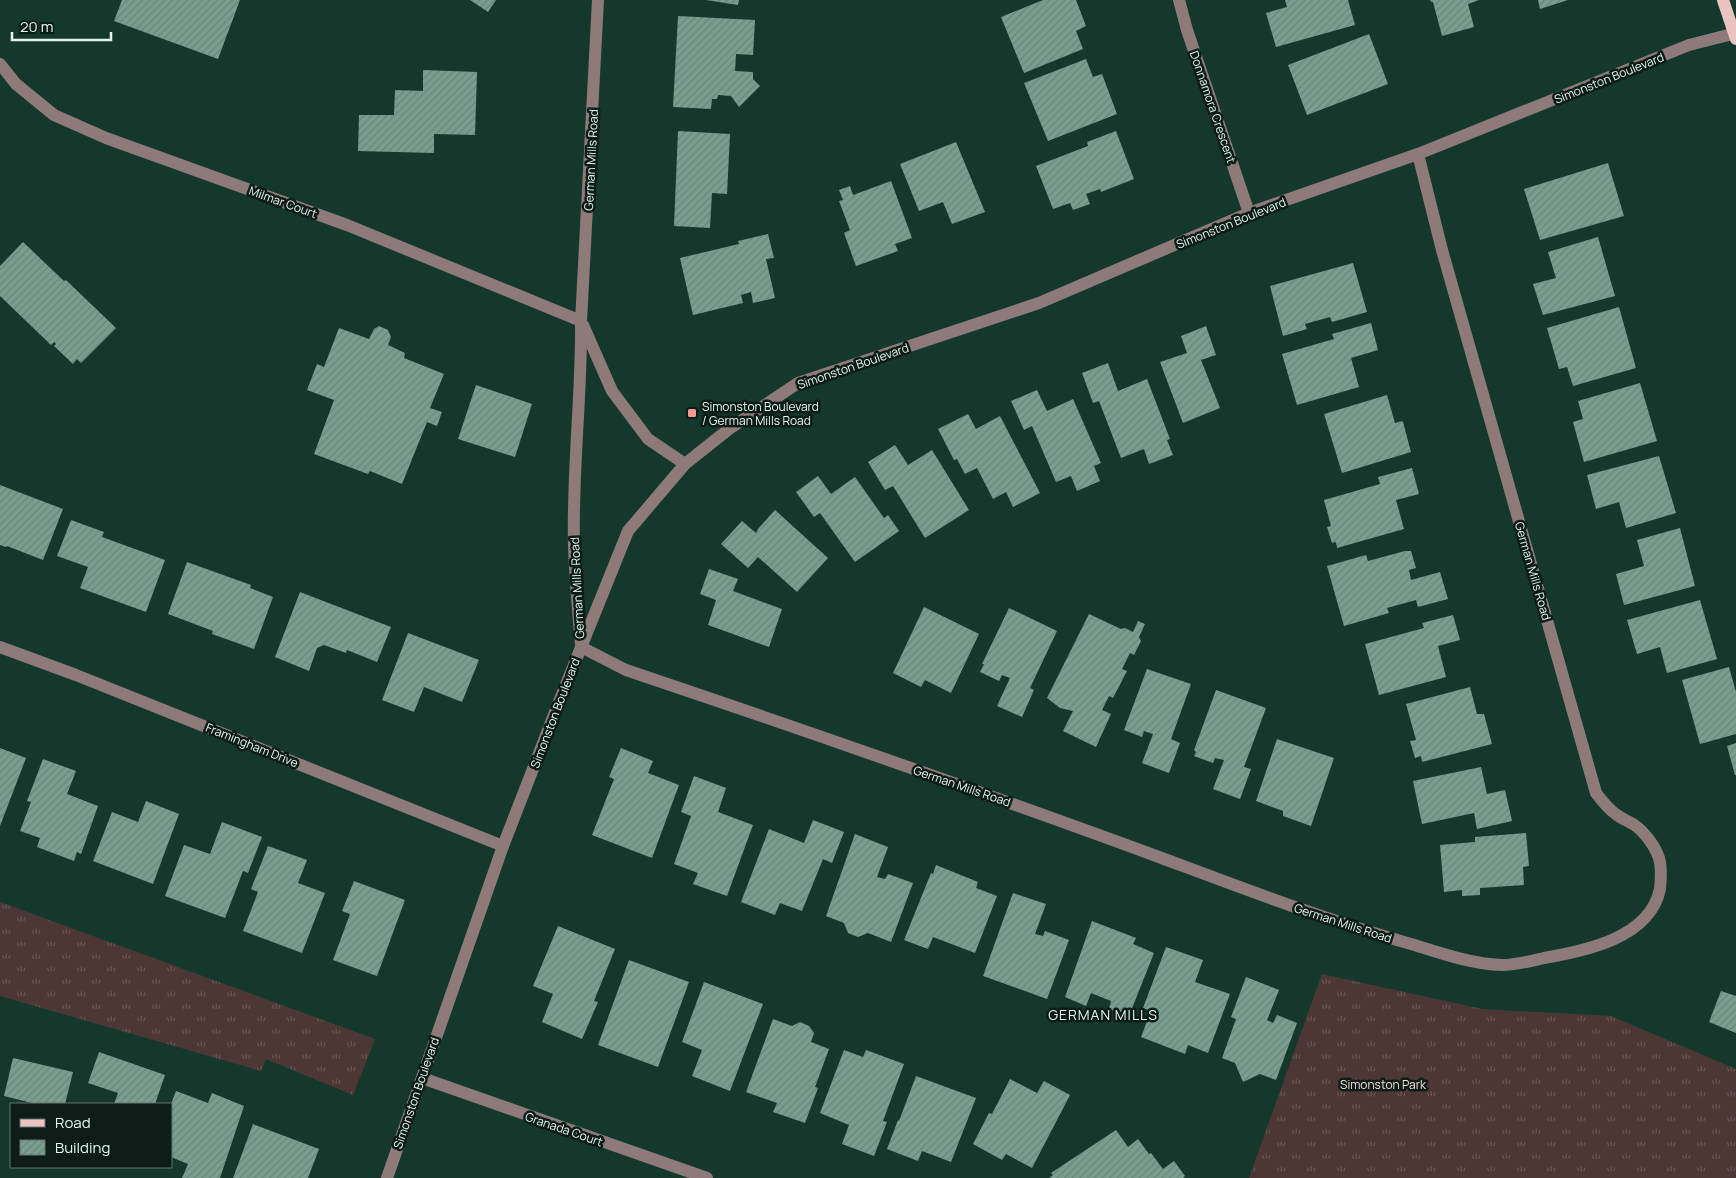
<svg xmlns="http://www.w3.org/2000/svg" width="1736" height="1178" font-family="Manrope,sans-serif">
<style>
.grass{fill:url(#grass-tufts)}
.building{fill:url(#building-hatch)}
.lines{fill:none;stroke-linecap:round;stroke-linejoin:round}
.minor{stroke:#8e7a79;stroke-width:12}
.major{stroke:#ebc4c1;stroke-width:12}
.poi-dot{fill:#f59b97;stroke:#0d1c17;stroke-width:2}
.labels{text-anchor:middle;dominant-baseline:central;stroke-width:5;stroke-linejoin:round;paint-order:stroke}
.street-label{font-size:12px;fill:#e4f7ef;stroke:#0d1c17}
.poi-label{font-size:12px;fill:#e4f7ef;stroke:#0d1c17;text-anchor:start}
.park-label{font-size:12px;fill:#fadcda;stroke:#0d1c17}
.neighbourhood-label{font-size:14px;letter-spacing:1px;fill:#e4f7ef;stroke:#0d1c17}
</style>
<defs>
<pattern id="grass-tufts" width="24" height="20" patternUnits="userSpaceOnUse" patternTransform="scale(1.25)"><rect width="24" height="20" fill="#4d3735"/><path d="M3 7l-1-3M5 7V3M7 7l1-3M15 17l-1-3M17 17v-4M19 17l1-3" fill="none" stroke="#665553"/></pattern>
<pattern id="building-hatch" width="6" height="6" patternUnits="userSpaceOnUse" patternTransform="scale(1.25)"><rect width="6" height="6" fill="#799e90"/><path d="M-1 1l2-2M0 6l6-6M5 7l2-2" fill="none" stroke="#69857a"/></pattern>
</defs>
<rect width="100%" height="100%" fill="#15382d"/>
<!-- grass -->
<g class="grass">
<path d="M0 902 375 1039 353 1095 266 1059 261 1071 0 996Z"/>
<path d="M1322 974 1482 1009 1611 1016 1736 1069V1178H1249Z"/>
</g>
<!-- building -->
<g class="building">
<path d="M122 0H240L218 59 114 21Z"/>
<path d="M470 0H496L488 12Z"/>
<path d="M706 0H739L738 5Z"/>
<path d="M1043 0H1076L1086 26 1076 31 1083 49 1024 73 1001 17Z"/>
<path d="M1285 0H1348L1355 25 1276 47 1266 13 1287 7Z"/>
<path d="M1430 0H1479L1468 4 1474 27 1442 36 1433 2H1431Z"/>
<path d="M1538 0H1568L1540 9Z"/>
<path d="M678 16 755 20 753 55 736 54 735 71 753 72V79L760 86 739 107 731 96 718 95 717 99H712L711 109 673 107Z"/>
<path d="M1369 34 1388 84 1307 115 1288 65Z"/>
<path d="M1086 59 1093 77 1102 74 1117 114 1048 141 1024 83Z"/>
<path d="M423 70 477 72 475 135 434 134V153L358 151 359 115H394L395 90 423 91Z"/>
<path d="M678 131 730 134 727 194 712 193 710 228 674 226Z"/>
<path d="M1116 131 1134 179 1101 192 1100 189 1086 194 1090 204 1073 210 1070 203 1053 209 1036 166 1088 146 1087 142Z"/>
<path d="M956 142 985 212 952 224 943 202 919 211 900 164Z"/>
<path d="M1608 163 1624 216 1540 240 1524 189Z"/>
<path d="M891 181 912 238 895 244 898 251 856 266 844 233 850 230 839 201 843 200 839 190 850 186 853 195Z"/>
<path d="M768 234 774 258 766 259 775 298 753 303 751 292 741 295 743 303 693 315 680 258 739 244 738 241Z"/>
<path d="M1598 237 1615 296 1543 315 1533 284 1556 278 1548 252Z"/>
<path d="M23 242 64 281 66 280 116 328 81 363 77 359 73 364 54 346 56 344 54 342 51 345 0 296V266Z"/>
<path d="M1353 263 1367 312 1332 322 1330 317 1305 324 1307 329 1283 336 1270 286Z"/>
<path d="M1619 307 1636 368 1573 386 1567 367 1559 369 1547 328Z"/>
<path d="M1371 323 1378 350 1351 358 1359 387 1297 405 1282 354 1334 339 1332 334Z"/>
<path d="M379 326 388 330 391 337 388 345 405 353 404 358 444 374 430 408 442 412 437 426 427 422 402 484 370 471 368 474 314 454 334 400 307 390 317 364 324 367 339 328 369 339 374 329Z"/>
<path d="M1206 326 1216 355 1201 360 1220 408 1183 423 1160 362 1187 353 1181 336Z"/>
<path d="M1108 363 1118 391 1147 379 1170 439 1167 440 1173 455 1149 464 1144 449 1121 458 1099 401 1093 403 1082 373Z"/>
<path d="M1640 383 1657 441 1584 462 1573 422 1583 419 1578 401Z"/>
<path d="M476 385 532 404 515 457 458 439Z"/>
<path d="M1037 390 1047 411 1073 399 1101 463 1094 466 1100 481 1077 491 1071 476 1056 482 1032 426 1024 430 1011 401Z"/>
<path d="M1387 395 1395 423 1402 421 1403 422 1411 452 1342 473 1324 414Z"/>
<path d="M968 414 976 429 1000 416 1040 493 1013 507 1006 492 993 499 977 468 965 474 957 459 954 460 938 429Z"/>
<path d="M895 445 908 465 932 450 969 510 925 538 893 486 885 490 868 462Z"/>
<path d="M1659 456 1676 513 1626 528 1619 502 1596 509 1587 475Z"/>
<path d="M1412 468 1419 494 1396 500 1404 529 1337 548 1336 542 1332 543 1327 527 1331 526 1324 500 1380 484 1378 477Z"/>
<path d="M818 476 831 494 855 477 884 518 888 515 899 531 855 562 820 513 814 517 796 492Z"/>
<path d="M0 485 63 509 43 560 7 546 6 547 0 545Z"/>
<path d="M775 510 828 558 797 592 758 557 748 568 721 544 742 521 756 533 758 529Z"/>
<path d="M71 520 104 532 102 537 165 560 146 612 80 588 88 567 57 556Z"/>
<path d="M1680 528 1695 586 1624 605 1616 574 1644 566 1637 540Z"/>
<path d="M1405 551H1411L1416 568 1409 570 1411 580 1440 572 1448 599 1418 607 1416 600 1387 608 1389 613 1344 626 1327 566 1366 555 1368 561Z"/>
<path d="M187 562 251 585 250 588 273 597 254 649 212 634 213 631 168 614Z"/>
<path d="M709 569 738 579 733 591 782 609 769 647 708 625 716 600 700 594Z"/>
<path d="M300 592 391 627 377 662 347 650 346 653 324 645 317 648 309 671 275 657Z"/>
<path d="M1700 600 1717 659 1667 673 1660 647 1637 654 1627 620Z"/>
<path d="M924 607 979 634 951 693 925 680 921 687 893 673Z"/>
<path d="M1009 608 1057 631 1030 688 1034 690 1022 717 997 706 1010 678 1002 675 999 681 980 672 984 664H982Z"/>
<path d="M1089 614 1121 629 1125 628 1133 632 1138 621 1145 624 1139 637 1141 641 1134 655 1130 653 1122 669 1127 671 1113 698 1109 696 1102 710 1111 714 1096 747 1063 731 1073 711 1060 708 1047 698Z"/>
<path d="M1453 615 1460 640 1438 646 1446 677 1379 695 1365 644 1424 628 1422 623Z"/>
<path d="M408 633 479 660 462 702 424 687 414 712 382 700Z"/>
<path d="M1729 667 1736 692V734L1700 744 1682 680Z"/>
<path d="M1147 669 1191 684 1171 739 1180 743 1169 773 1142 763 1153 734 1144 731 1142 737 1124 730Z"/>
<path d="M1470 687 1477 714H1484L1492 744 1422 762 1421 756 1415 758 1410 741 1416 740 1406 704Z"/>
<path d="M1216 690 1266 708 1244 767 1251 769 1240 799 1213 789 1224 760 1215 758 1213 763 1194 756 1196 752 1194 750Z"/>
<path d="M1277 739 1334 758 1311 826 1283 816V811L1256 801Z"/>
<path d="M1736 743V775H1735L1727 746Z"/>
<path d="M0 748 26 758 0 826Z"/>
<path d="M621 748 653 761 648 773 679 785 652 858 592 835 614 779 609 777Z"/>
<path d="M43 759 76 771 67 794 98 806 81 854 77 852 74 861 37 847 40 838 20 831 31 802 27 801Z"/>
<path d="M1481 767 1487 794 1505 790 1512 821 1477 829 1474 813 1422 824 1413 781Z"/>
<path d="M694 776 726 788 718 812 753 825 727 896 693 884 698 873 674 864 691 816 681 812Z"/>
<path d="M146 801 179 814 153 884 93 861 112 812 138 822Z"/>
<path d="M813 820 844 832 832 863 823 859 802 911 780 903 775 915 741 902 769 829 804 843Z"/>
<path d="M222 822 262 837 248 873 243 871 225 918 165 896 184 845 210 854Z"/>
<path d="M1526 833 1529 866 1523 867 1524 885 1480 888V895L1462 896V890L1444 892 1440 845 1475 842V837Z"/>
<path d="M855 834 888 847 877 877 885 879 888 874 913 883 891 942 868 933 858 937 848 933 844 923 826 916Z"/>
<path d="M268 846 307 860 298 883 325 893 302 953 243 931 258 892 251 889Z"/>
<path d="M936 865 978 882 976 888 997 896 975 953 933 937 928 949 904 940 931 873 933 874Z"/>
<path d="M354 881 405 900 377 976 333 960 350 914 342 911Z"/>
<path d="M1013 893 1046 904 1035 934 1043 936 1045 931 1069 940 1047 999 983 976Z"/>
<path d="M1092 921 1136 938 1133 944 1154 953 1129 1016 1109 1009 1111 1001 1091 993 1086 1006 1065 997Z"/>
<path d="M558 926 615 949 594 1001 598 1002 582 1039 542 1022 553 994 533 986Z"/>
<path d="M1166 947 1203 960 1195 982 1230 994 1208 1053 1188 1045 1185 1054 1141 1037 1151 1011 1143 1008Z"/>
<path d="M629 960 689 982 658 1067 598 1045Z"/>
<path d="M1246 977 1279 990 1267 1020 1273 1023 1277 1015 1297 1023 1276 1080 1260 1074 1243 1082 1235 1063 1222 1058 1236 1019 1231 1017Z"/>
<path d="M704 982 763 1004 730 1091 692 1076 702 1050 682 1042Z"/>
<path d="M1721 991 1736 996V1033L1709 1022Z"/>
<path d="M773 1019 792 1026 800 1022 809 1026 814 1033 811 1042 829 1049 815 1087 818 1088 805 1123 773 1112 777 1103 746 1092Z"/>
<path d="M844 1050 863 1057 866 1050 904 1064 883 1121 887 1122 874 1156 842 1144 849 1125 820 1113Z"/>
<path d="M99 1052 165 1075 155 1104H114L118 1093 88 1083Z"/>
<path d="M13 1058 73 1072 65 1104H36L4 1096Z"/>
<path d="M916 1076 976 1098 951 1162 922 1151 918 1161 887 1149 898 1120 899 1121Z"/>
<path d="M1010 1079 1037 1093 1044 1081 1070 1095 1032 1168 1006 1154 1002 1160 973 1144 989 1113 992 1114Z"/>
<path d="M176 1091 208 1103 212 1093 244 1106 220 1178H182L188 1164 171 1157V1104Z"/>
<path d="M253 1124 319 1149 308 1178H233Z"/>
<path d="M1116 1130 1128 1147 1138 1139 1149 1154 1151 1153 1163 1169 1174 1161 1185 1176 1183 1178H1049L1053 1175 1051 1173Z"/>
</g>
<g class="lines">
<!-- minor -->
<g class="minor">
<path d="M1179 0 1187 30 1249 213"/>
<path d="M0 64 16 84 54 115 106 138 347 225 581 321"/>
<path d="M583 325 612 391 648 439 685 464"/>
<path d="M581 644C578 611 575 578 574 545 572 470 582 395 581 321L598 0"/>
<path d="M0 647 76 675 503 846"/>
<path d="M581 647 626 670C804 730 982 792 1159 857 1242 888 1325 920 1411 944 1440 953 1471 964 1502 965 1516 965 1531 961 1544 958 1585 951 1650 938 1660 889 1661 879 1662 868 1659 858 1655 846 1644 831 1633 824 1628 821 1622 819 1617 815 1608 809 1602 801 1596 793L1442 250 1418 154"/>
<path d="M422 1078 707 1178"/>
<path d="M387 1178 503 846 559 702 628 531 685 464 729 429 798 383 1039 303 1249 213 1418 154 1689 45 1736 33"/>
</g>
<!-- major -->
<path class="major" d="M1723 0 1736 39"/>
</g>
<!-- markers -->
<rect class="poi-dot" x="687" y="408" width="10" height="10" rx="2.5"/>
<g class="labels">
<!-- street labels -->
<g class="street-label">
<text transform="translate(1609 78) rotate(-22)">Simonston Boulevard</text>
<text transform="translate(1213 107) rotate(71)">Donnamora Crescent</text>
<text transform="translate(591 160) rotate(-87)">German Mills Road</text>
<text transform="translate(283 202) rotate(20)">Milmar Court</text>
<text transform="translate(1231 223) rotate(-22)">Simonston Boulevard</text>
<text transform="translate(853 366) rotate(-19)">Simonston Boulevard</text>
<text transform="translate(1533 571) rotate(74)">German Mills Road</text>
<text transform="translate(577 588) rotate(-93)">German Mills Road</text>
<text transform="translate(555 713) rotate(-69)">Simonston Boulevard</text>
<text transform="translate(252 745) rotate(22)">Framingham Drive</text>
<text transform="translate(962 786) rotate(19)">German Mills Road</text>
<text transform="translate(1343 923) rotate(18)">German Mills Road</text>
<text transform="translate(416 1093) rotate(-71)">Simonston Boulevard</text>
<text transform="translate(564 1129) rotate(19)">Granada Court</text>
</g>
<!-- poi labels -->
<g class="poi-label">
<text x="702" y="406">Simonston Boulevard<tspan x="702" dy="14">/ German Mills Road</tspan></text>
</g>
<!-- park labels -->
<g class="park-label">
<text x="1383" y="1084">Simonston Park</text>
</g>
<!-- neighbourhood labels -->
<g class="neighbourhood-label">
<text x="1103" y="1014">GERMAN MILLS</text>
</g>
</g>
<!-- legend -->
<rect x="10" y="1103" width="162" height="65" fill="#0d1c17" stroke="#63746d"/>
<rect x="20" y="1119" width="25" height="8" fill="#ebc4c1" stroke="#63746d"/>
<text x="55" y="1128" font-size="15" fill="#e4f7ef">Road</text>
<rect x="20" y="1140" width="25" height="15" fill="url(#building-hatch)" stroke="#63746d"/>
<text x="55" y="1153" font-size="15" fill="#e4f7ef">Building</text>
<!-- scale -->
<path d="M12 32v8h99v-8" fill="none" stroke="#e4f7ef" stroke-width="2.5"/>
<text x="20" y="32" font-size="15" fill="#e4f7ef" stroke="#0d1c17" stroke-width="4" paint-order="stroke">20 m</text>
</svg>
